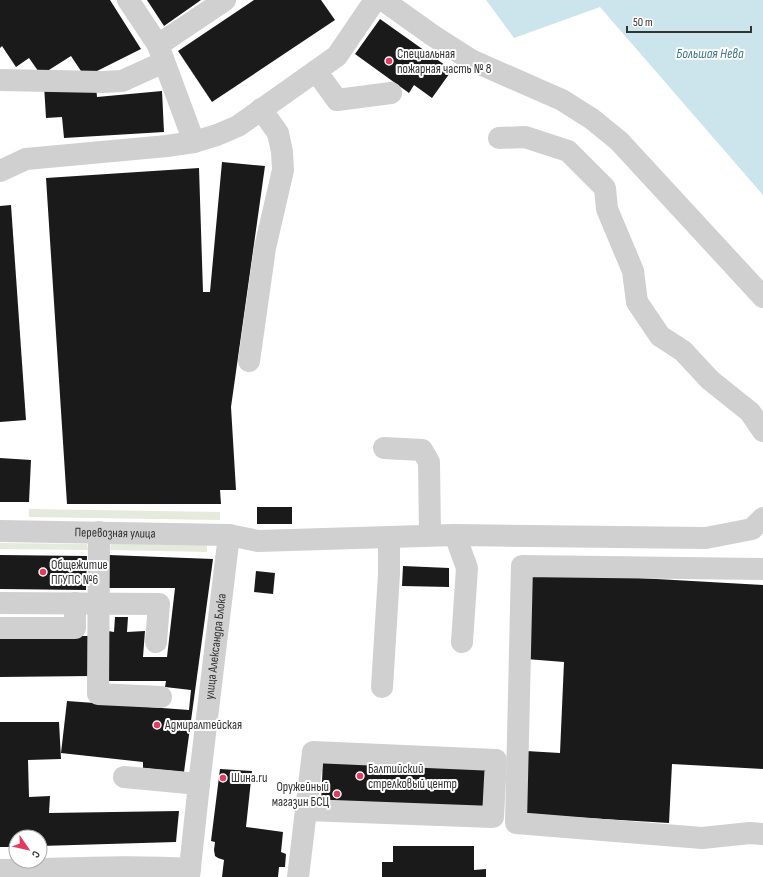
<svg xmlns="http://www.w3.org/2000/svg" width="763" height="877" font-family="'Sofia Sans Condensed',sans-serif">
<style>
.green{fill:#e5eadc}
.water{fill:#cce4eb}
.building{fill:#1a1a1a}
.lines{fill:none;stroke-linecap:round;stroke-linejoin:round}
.minor{stroke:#d0d0d0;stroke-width:22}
.poi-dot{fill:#e33b5f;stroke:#fff;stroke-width:1.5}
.labels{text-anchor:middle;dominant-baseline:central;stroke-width:4;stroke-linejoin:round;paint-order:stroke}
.poi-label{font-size:13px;fill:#333;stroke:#fff;text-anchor:start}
.street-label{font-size:13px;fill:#333;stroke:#fff}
.water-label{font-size:14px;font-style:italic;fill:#3e7a8e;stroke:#fff}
</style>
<rect width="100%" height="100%" fill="#fff"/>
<!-- green -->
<g class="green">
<path d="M29 509 220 512V520L29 517Z"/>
<path d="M111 542 207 544V552L110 550Z"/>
<path d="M0 543 87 544 88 550 0 549Z"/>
</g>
<!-- water -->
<path class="water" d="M486 0H763V195L600 7 514 38Z"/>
<!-- building -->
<g class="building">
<path d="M0 0H110L141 49 85 77 71 56 41 75 29 58 16 67 2 46 0 48Z"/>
<path d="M147 0H201L164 26Z"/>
<path d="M254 0H321L335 20 212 102 178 51Z"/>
<path d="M380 19 452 70 432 98 414 85 409 93 355 54Z"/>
<path d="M44 85 96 86 97 97 162 91 164 132 64 138 62 117 46 118Z"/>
<path d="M222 162 265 166 231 407 236 490H220L221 504H67L46 178 199 168 203 292H210Z"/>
<path d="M11 205 26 420 0 422V206Z"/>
<path d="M0 458 31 460 29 502H0Z"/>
<rect x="257" y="507" width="35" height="17"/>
<path d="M0 555 87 556 86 590 0 589Z"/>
<path d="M109 555 213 559 184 772 143 768V762L61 753 67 701 189 710 191 690 165 687 166 681H105L108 631 114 632 115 617H128L127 632 145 631 143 657H167L175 588H108Z"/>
<path d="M403 566 449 568V587L402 586Z"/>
<path d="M256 571 275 573 273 594 254 592Z"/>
<path d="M532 572 763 585V769L672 764 669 823 522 814 526 751 560 753 564 662 526 659Z"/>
<path d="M0 636H93L92 676 0 677Z"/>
<path d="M0 722H59L61 759 28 760 29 797 50 796 49 813 179 811 176 842 40 846V837H16V847H0Z"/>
<path d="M323 759 486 766 484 811 321 804Z"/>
<path d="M220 769 252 771 246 827 283 832 281 852 286 854 285 867H279L278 877H222L224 860 218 858 215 856 214 850 215 842 211 841Z"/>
<path d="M393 846H474V870L486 869V877H382V862H393Z"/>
</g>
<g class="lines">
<!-- minor -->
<g class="minor">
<path d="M128 0 158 45"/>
<path d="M383 0 432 35 471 60 562 100 592 119 619 141 763 297"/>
<path d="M316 71 337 100 391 93"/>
<path d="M0 80 103 82 122 81 164 62"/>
<path d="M499 138 525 137 568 151 605 188 607 209 633 271 637 302 660 336 683 351 710 380 750 412 763 431"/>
<path d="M194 142 217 135 238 126 337 56 375 0"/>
<path d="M0 171 26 159 167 146 194 142 158 45 225 0"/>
<path d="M249 361 265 248 283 170 282 152 278 133 261 109"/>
<path d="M384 448 422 450 429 462 430 535"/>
<path id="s1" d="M0 531 229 535 258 541 455 535 706 538 752 529 763 518"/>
<path d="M99 532 98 694 161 697"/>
<path d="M455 535 467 568 462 642"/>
<path d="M763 569 522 566 516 823 702 838 750 833 763 834"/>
<path d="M0 603 159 604 156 642"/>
<path d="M0 628H75V603"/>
<path d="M382 687 389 574V537"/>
<path d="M124 777 199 784"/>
<path d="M0 870C63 869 127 865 190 869"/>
<path id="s2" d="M189 877 199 784 229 535"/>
<path d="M298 877 313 752 496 760 493 817 306 810"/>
</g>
</g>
<!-- markers -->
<g class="poi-dot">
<circle cx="389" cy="61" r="4"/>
<circle cx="43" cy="572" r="4"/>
<circle cx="157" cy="725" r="4"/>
<circle cx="360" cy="776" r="4"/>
<circle cx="223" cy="778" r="4"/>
<circle cx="337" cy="794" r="4"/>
</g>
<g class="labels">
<!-- poi labels -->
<g class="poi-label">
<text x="397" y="54">Специальная<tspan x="397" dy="15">пожарная часть № 8</tspan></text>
<text x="51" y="565">Общежитие<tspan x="51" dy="15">ПГУПС №6</tspan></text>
<text x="165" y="725">Адмиралтейская</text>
<text x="368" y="769">Балтийский<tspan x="368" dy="15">стрелковый центр</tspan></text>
<text x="231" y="778">Шина.ru</text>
<text x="329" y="787" text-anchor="end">Оружейный<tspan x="329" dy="15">магазин БСЦ</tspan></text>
</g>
<!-- street labels -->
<g class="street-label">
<text stroke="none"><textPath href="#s1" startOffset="115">Перевозная улица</textPath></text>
<text stroke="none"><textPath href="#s2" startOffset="232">улица Александра Блока</textPath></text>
</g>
<!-- water labels -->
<g class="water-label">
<text x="710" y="53">Большая Нева</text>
</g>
</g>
<!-- north arrow -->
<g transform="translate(28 849) rotate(124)"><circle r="19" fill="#ffffff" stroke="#adadad"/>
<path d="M0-3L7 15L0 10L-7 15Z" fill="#e33b5f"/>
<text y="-6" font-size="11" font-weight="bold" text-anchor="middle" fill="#333333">С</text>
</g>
<!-- scale -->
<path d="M627 26v6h124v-6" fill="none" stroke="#333333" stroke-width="2"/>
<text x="633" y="26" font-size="12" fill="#333333" stroke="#ffffff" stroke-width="3" paint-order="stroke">50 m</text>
</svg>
